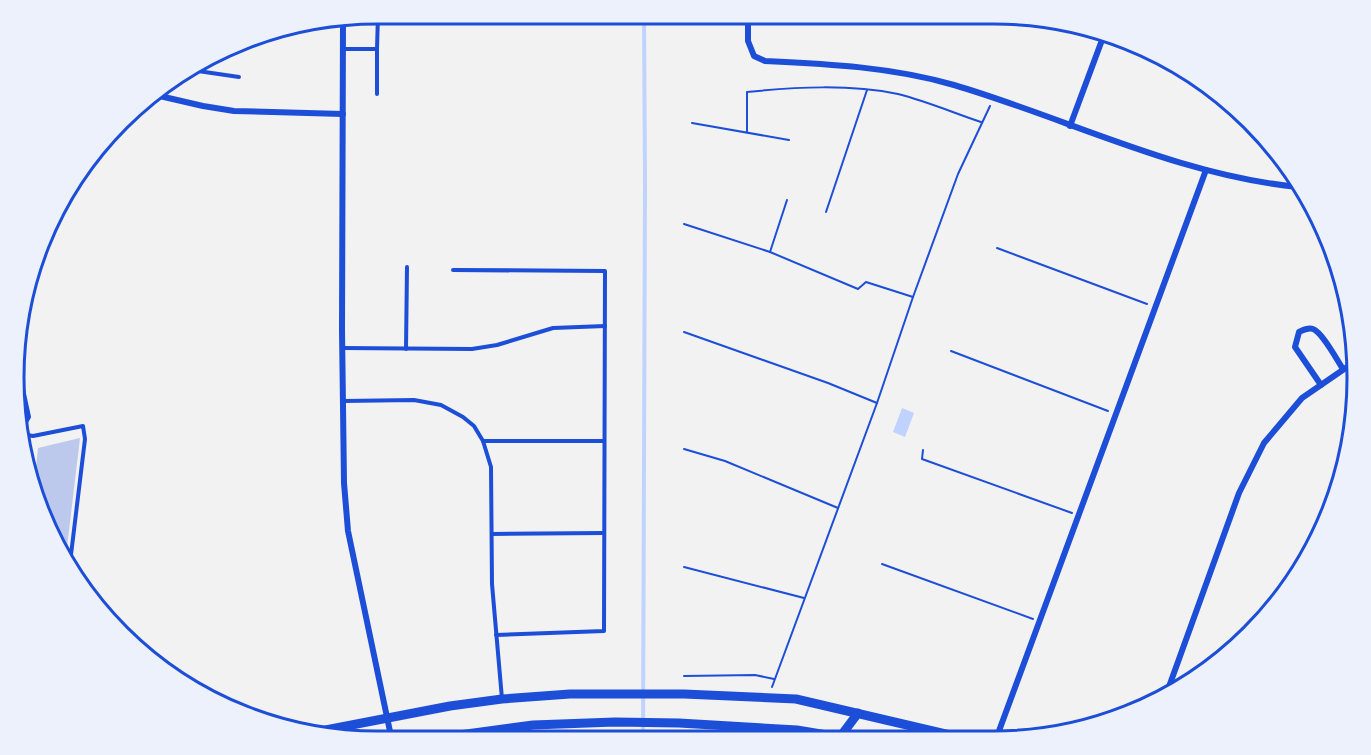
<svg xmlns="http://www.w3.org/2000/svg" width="1371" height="755" font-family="'Open Sans',sans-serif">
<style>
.water{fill:#bfd3fe}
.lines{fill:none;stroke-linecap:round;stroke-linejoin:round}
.stream{stroke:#bfd3fe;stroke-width:4}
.building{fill:#bdc9ec}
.path{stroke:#1d4ed8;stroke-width:2}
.service{stroke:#1d4ed8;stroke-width:4}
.minor{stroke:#1d4ed8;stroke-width:6}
.secondary{stroke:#1d4ed8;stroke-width:9}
.rim{fill:none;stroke:#1d4ed8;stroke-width:3}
</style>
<rect width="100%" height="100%" fill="#f2f2f2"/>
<!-- water -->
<path class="water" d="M902 408 914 413 905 437 893 432Z"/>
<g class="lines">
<!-- stream -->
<path class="stream" d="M643 740 645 185 644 14"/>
</g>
<!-- building -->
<path class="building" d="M80 438 66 556 41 516 34 487 38 448Z"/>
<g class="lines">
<!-- path -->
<g class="path">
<path d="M692 123 789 140"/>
<path d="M747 132V92C796 87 850 84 898 94 926 101 954 113 981 122"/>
<path d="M826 212 867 90"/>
<path d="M684 224 770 252 858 289 866 282 913 297"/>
<path d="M997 248 1147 304"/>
<path d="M770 252 787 200"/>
<path d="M684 332 828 383 877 403"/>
<path d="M951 351 1108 411"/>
<path d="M684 449 725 461 838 508"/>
<path d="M923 450 922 459 1072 513"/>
<path d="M882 564 1033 619"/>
<path d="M684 567 804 598"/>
<path d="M684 676 755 675 774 679"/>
<path d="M772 687 877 403 913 297 958 174 990 106"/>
</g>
<!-- service -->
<g class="service">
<path d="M343 49H377V94"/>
<path d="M377 49 378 14"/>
<path d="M191 70 239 77"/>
<path d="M453 270 605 271 604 631 496 635"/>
<path d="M342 348 472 349 497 345 553 328 605 326"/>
<path d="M406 349 407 267"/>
<path d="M15 391 23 389 29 417 21 431"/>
<path d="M343 401 414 400 441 405 463 417 474 426 483 441 491 467 492 584 502 699"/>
<path d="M22 434 33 436 83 426 85 439 70 563"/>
<path d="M483 441H604"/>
<path d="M492 534 604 533"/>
</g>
<!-- minor -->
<g class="minor">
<path d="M748 14V41L754 56 765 61C829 64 892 67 954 85 1069 119 1177 175 1298 187"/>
<path d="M343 19 342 330 344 483 348 531 392 741"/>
<path d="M151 94 203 106 234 111 343 114"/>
<path d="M1070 126 1105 32"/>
<path d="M1321 385 1295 347 1299 332C1303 330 1308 327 1313 329 1322 332 1337 360 1343 369"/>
<path d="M1166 695 1239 493 1264 443 1302 398 1350 365"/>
<path d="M996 739 1206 170"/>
</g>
<!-- secondary -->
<g class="secondary">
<path d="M310 733 450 706 502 699 570 694H684L796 699 967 739"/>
<path d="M840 737 858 713"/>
<path d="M415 741 533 725 615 722 679 723 797 730 851 739"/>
</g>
</g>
<!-- crop -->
<path d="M0 0H1371V755H0ZM377 24H994A353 353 0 0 1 1347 377V378A353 353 0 0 1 994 731H377A353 353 0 0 1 24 378V377A353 353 0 0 1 377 24Z" fill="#edf1fc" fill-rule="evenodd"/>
<path class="rim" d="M377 24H994A353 353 0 0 1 1347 377V378A353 353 0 0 1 994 731H377A353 353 0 0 1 24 378V377A353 353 0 0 1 377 24Z"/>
</svg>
